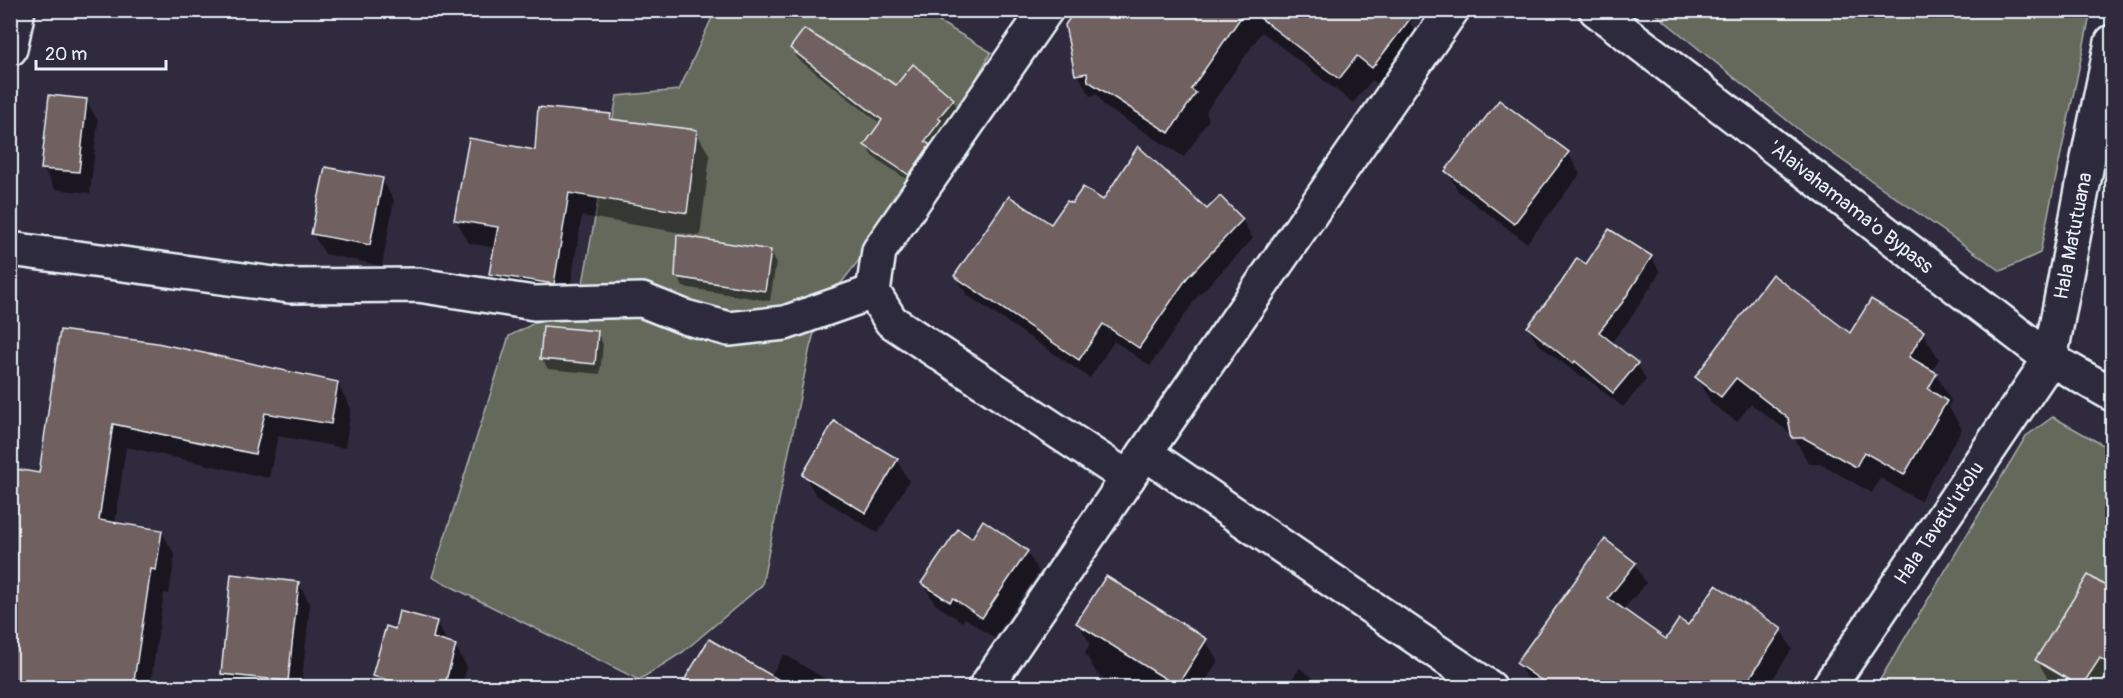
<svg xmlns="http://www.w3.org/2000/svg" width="2123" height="698" font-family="Pangolin,sans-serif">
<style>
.green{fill:#65695b;stroke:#a6adaa;stroke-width:1.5}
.shadow{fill:#0007;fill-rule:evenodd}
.building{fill:#70615e;stroke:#e8f1f8;stroke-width:1.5}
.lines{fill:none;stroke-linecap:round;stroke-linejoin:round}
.minor-casing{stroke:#e8f1f8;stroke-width:38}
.major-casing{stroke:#e8f1f8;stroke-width:38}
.minor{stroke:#2f2a3d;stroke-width:33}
.major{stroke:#2f2a3d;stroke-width:33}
.labels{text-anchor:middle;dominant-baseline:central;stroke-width:6;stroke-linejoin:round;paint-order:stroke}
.street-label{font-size:20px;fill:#e8f1f8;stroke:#2f2a3d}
</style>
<rect width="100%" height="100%" fill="#2f2a3d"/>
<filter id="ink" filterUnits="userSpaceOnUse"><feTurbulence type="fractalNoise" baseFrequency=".0167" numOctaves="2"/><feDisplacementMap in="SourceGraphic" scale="12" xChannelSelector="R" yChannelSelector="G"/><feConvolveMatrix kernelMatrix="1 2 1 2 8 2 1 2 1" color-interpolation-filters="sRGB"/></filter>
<g filter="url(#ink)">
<!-- green -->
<g class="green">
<path d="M715 11H921L991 52 922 179 821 309 810 347 762 585 683 652 639 680 432 577 509 336 580 300 617 96 679 90Z"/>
<path d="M1652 11H2091L2040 253 2001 271 1799 130Z"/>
<path d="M2053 417 2112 450V687L1875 688 2026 436Z"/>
</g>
<!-- shadow -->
<g class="shadow">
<path d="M1065 10H1420L1410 23 1422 46 1387 91 1372 80 1353 103 1262 32 1206 112 1209 119 1184 157 1104 106 1097 94 1090 96 1076 71Z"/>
<path d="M792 48 896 87 953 100 959 110 915 185 872 156 866 145 881 124 798 59Z"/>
<path d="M86 100 98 121 90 193 55 189 43 168Z"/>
<path d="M610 116 613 121 696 132 710 156 700 236 582 216 567 307 505 297 491 273 496 248 469 243 456 220 536 152ZM471 221 505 227V230L471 224Z"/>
<path d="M1568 153 1580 174 1527 243 1459 192 1447 172Z"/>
<path d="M382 180 394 200 382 266 325 254 313 234Z"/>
<path d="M1104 202 1207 211 1242 220 1253 239 1197 297 1150 366 1114 341 1090 378 967 295 956 276 1052 226 1073 205Z"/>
<path d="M770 251 776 262 770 301 683 287 677 276Z"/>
<path d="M1651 257 1660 272 1630 319 1611 343 1637 364 1646 380 1623 407 1584 376 1582 378 1537 343 1528 327 1587 266Z"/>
<path d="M2112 293V314L2107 304Z"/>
<path d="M61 332 337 383 351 408 345 448 278 436 269 478 126 447 115 524 161 531 175 555 169 594 164 593 150 688 96 681 94 688H10V470L41 474Z"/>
<path d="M597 333 603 344 600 374 548 369 542 359Z"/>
<path d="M1923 333 1939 359 1932 371 1936 374 1951 401 1948 406 1962 429 1920 501 1880 478 1872 493 1821 464H1809L1793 435 1751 404 1737 422 1712 404 1697 377 1850 335Z"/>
<path d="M835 423 897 461 909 481 878 533 816 495 804 475Z"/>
<path d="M972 540 1027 552 1039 572 994 638 965 618 962 622 935 604 923 583Z"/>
<path d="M1635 564 1646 583 1623 610 1666 641 1689 627 1716 587 1781 630 1792 649 1767 688H1738L1733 684 1731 688H1537L1529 682 1518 663Z"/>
<path d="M2112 567V688H2053L2037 660 2102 585Z"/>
<path d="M298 583 310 604 301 688H230L222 674Z"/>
<path d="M436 622 448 643 455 646 467 667 461 688H381L374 675 396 631Z"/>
<path d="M1078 623 1206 641 1218 661 1201 688H1160L1156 685 1155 688H1120L1097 674 1085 653 1090 643Z"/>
<path d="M709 641 770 677 784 654 840 688H682Z"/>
<path d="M1300 668 1326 688H1285Z"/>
<path d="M1039 683 1046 688H1036Z"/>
</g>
<!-- building -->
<g class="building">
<path d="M1075 10H1246L1191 89 1196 93 1169 133 1088 81 1087 73 1075 75 1065 25Z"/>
<path d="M1250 10H1417L1372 68 1357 56 1339 79Z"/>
<path d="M804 29 896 85 913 64 954 99 938 118 941 120 925 141 930 145 909 175 864 145 882 120 790 48Z"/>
<path d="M49 95 87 99 79 172 41 169Z"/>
<path d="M1499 100 1569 152 1514 224 1445 171Z"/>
<path d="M538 107 611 114 610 119 697 130 687 213 569 193 554 284 489 274 498 227 454 220 469 138 535 150Z"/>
<path d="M1138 146 1207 209 1220 196 1243 219 1187 278 1139 348 1103 324 1079 360 954 276 1009 196 1051 224 1067 201 1072 203 1083 187 1103 200Z"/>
<path d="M325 167 383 178 370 245 311 234Z"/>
<path d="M1609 229 1652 256 1622 303 1599 332 1638 363 1613 393 1575 361 1573 364 1527 327 1561 283 1577 258 1586 264Z"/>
<path d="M677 235 771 250 765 291 675 277Z"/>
<path d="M1772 274 1850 333 1871 299 1924 331 1909 357 1937 373 1928 389 1947 401 1904 475 1864 452 1856 467 1804 438H1792L1788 418 1736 378 1721 397 1695 377Z"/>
<path d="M543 326 598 331 595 364 540 359Z"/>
<path d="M60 330 157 343 338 382 331 424 265 413 255 454 113 424 99 520 162 530 156 570 151 569 133 687H10V468L39 473Z"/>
<path d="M834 421 898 459 866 513 802 475Z"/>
<path d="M983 520 1028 551 982 618 953 598 950 602 921 583 958 529 972 538Z"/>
<path d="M1605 539 1636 563 1608 598 1666 639 1679 619 1688 625 1716 585 1782 629 1744 687H1551L1516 663Z"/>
<path d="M231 574 299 582 288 681 221 674Z"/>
<path d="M2088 575 2112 590V666L2100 658 2081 687 2035 660Z"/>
<path d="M1106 576 1207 639 1177 686 1076 623Z"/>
<path d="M399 611 437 621 433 638 456 645 444 687H417L372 676 386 626 395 629Z"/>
<path d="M709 639 791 687H680Z"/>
</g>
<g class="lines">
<!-- minor casing -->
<g class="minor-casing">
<g id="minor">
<path d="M1046 10 879 251 873 292 891 321 1128 478"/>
<path d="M10 49 18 10"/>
<path d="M10 249 289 286 418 285 534 303 642 300 685 317 729 329 785 323 873 292"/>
<path d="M1145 453 1490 688"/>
<path d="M985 688 1136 466 1452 10"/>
<path d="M1828 688 2050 359 2090 148 2112 42"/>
</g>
</g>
<!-- major casing -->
<g class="major-casing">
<path id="major" d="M1596 10 2050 359 2112 394"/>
</g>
<!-- minor -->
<use href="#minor" class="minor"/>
<!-- major -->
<use href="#major" class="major"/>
</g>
</g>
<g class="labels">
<!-- street labels -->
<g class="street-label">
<text transform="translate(1851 207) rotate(38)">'Alaivahamama'o Bypass</text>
<text transform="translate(2073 236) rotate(-79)">Hala Matutuana</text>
<text transform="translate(1939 523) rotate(-56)">Hala Tavatu'utolu</text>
</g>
</g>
<!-- margin -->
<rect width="2123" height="698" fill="none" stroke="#2f2a3d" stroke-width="36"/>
<rect x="18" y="18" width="2087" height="662" fill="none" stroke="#e8f1f8" stroke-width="2" filter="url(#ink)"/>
<!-- scale -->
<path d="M36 60v9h130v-9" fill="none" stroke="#e8f1f8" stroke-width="3"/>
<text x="45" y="60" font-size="18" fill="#e8f1f8" stroke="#2f2a3d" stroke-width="4.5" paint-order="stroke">20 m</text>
</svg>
